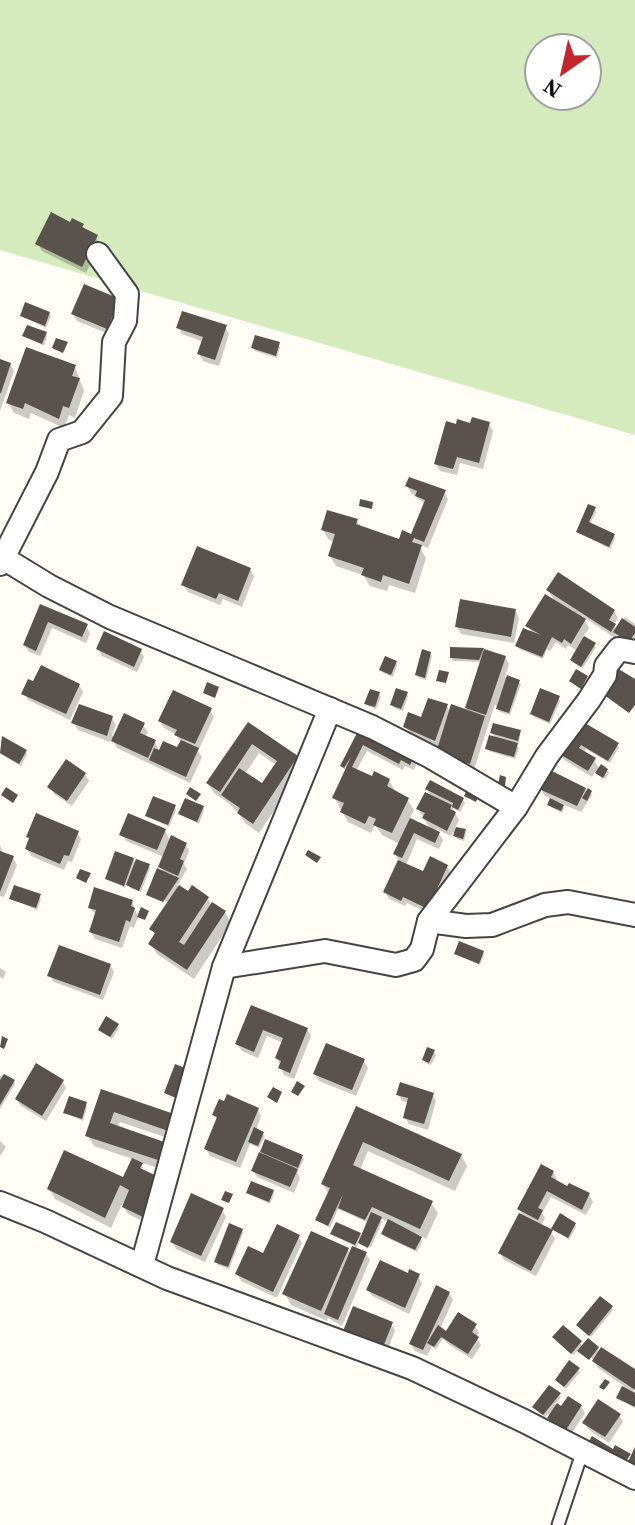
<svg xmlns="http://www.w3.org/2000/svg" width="635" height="1525" font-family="'Source Serif 4',serif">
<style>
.green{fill:#d5ebbd;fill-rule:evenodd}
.shadow{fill:#0003;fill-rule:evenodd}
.building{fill:#5a524d}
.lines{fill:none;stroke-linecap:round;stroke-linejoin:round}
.service-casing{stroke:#444;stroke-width:15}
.minor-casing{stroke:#444;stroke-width:26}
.service{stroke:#fff;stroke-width:11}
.minor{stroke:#fff;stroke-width:22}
</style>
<rect width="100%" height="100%" fill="#fffdf5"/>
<!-- green -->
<path class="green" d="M0 0H635V435L0 250ZM539 48H587V96H539Z"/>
<!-- shadow -->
<g class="shadow">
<path d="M82 225 86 232 96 237 100 244 86 273 42 251 38 244Z"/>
<path d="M118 301 111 335 77 321 73 314Z"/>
<path d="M49 313 51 316 46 328 22 316Z"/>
<path d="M178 327H225L229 334 219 366 203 361 199 354 203 342 182 334Z"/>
<path d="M46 334 47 336 44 346 25 336Z"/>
<path d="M278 344 280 347 277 358 255 351 253 348Z"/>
<path d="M0 361 10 364 14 371 0 411Z"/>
<path d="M75 367 84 391 75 418 69 415 64 428 31 413 29 419 14 413 8 403Z"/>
<path d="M489 424 493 431 483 469 460 463 457 475 440 471 436 464 471 425Z"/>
<path d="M407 486 444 492 448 499 428 548 418 544 426 558 415 593 389 585 387 591 370 586 363 575 336 566 330 556 335 542 329 540 323 530 357 521 361 528 400 542 412 538 425 504 411 493Z"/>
<path d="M594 509 596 512 590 524 614 535 615 538 610 549 578 532Z"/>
<path d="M250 569 254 576 242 607 223 599 220 605 188 592 184 585Z"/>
<path d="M548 590 614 611 618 618 614 625 617 630 625 617 635 624V645L619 639 617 635 615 638 582 616 589 628 583 637 596 647 583 668 574 663 572 660 577 651 568 645 566 649 556 642 550 651 547 649 543 659 519 649 517 646 533 634 528 626 556 603Z"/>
<path d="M41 606 86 626 90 633 86 643 52 628 40 656 29 652 25 645Z"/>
<path d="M515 611 519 618 514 643 461 634 457 627Z"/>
<path d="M98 649 140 650 144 657 137 672 102 656Z"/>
<path d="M483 650 485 654 505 657 509 664 505 677 521 684 510 715 500 712 495 704 474 770 442 760 440 747 410 733 405 726 447 706 451 713 466 711 482 662 453 661 452 658Z"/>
<path d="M430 653 432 656 426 680 419 678 417 675Z"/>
<path d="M396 662 397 665 393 677 383 673 381 670Z"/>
<path d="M79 685 83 692 70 720 28 700 24 693Z"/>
<path d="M406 693 408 696 403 711 394 708 392 705Z"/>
<path d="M379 694 381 697 376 709 368 706 367 704Z"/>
<path d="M558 698 560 701 550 724 534 717 532 714Z"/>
<path d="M210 710 214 717 198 751 202 757 190 783 117 748 112 738 110 742 78 730 74 723 112 718 116 725 112 735 115 737 143 725 148 732 145 737 155 742 160 752 178 750 181 743 176 734 164 728 160 721Z"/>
<path d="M578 722 619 747 610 763 586 749 584 753 594 760 600 770H607L609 773 605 779 596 770 592 777 564 760 560 753Z"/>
<path d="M248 724 297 758 303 768 259 833 245 823 238 812 227 802 214 793 208 783ZM259 753 276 765 263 786 245 774Z"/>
<path d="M360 731 412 758 416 765 414 770 405 766 403 770 367 751 356 771 373 779 389 780 395 791 407 799 414 810 409 820 431 830 418 809 432 797 427 789 463 800 465 803 460 812 452 807 459 820 455 828 466 834 464 841 457 839 453 832 451 836 436 829 443 840 439 849 417 839 406 865 424 874 447 866 451 873 432 915 407 903 405 906 389 899 385 892 399 861 395 854 400 844 382 835 375 824 371 833 348 822 334 797 346 772 342 766Z"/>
<path d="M520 732 519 743 515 742 519 748 515 759 489 751 488 748 495 738 492 733Z"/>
<path d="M3 738 25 752 27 754 21 766 0 754Z"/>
<path d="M85 774 89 781 72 806 54 794 50 787Z"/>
<path d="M541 789H585L592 795 581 812 560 803 564 809 562 813 551 807 552 799 545 796Z"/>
<path d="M175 807 176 810 169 827 147 816Z"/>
<path d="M203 807 204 810 199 824 180 814Z"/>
<path d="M165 830 170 841 185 844 189 851 184 864 187 869 177 886 189 894 208 899 212 906 225 912 231 923 194 979 157 954 151 944 156 936 152 929 173 904 148 894 164 873 160 866 164 857 126 841 122 834Z"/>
<path d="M77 832 81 839 72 862 68 861 64 870 31 856 27 849 30 840 29 837Z"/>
<path d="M0 845 3 854 13 858 17 865 4 897 0 896Z"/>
<path d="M133 859 136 865H148L150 868 141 892 130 888 127 883 125 888 107 879Z"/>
<path d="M39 896 41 899 37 910 12 899Z"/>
<path d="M132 901 138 917 134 928 130 926 122 948 95 939 91 932 96 915 90 908Z"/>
<path d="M483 952 484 955 480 965 456 953Z"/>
<path d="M110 965 114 972 103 1000 54 982 50 975Z"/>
<path d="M0 968 6 972 3 979 0 977Z"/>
<path d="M252 1008 307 1029 311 1036 294 1079 284 1075 277 1058 283 1043 267 1036 258 1058 242 1051 237 1044Z"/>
<path d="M117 1025 119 1028 112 1039 101 1030Z"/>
<path d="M434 1052 436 1055 431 1065 425 1063 424 1060Z"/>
<path d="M364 1061 368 1068 356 1096 319 1081 315 1074Z"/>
<path d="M0 1075 3 1079 13 1082 15 1084 0 1109Z"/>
<path d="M62 1081 66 1088 46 1121 21 1106 17 1099Z"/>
<path d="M103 1092 178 1117 180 1142 120 1122 117 1128 175 1156 170 1172 140 1162 143 1167 141 1171 149 1224 128 1214 122 1204 111 1228 55 1199 49 1189 122 1179 133 1159 94 1146 88 1136Z"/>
<path d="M398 1094H432L436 1101 428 1130 409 1124 405 1117 409 1103 402 1101Z"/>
<path d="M86 1104 87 1107 83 1121 65 1112Z"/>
<path d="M257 1109 261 1116 256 1130 265 1136 259 1148 250 1144 240 1168 210 1156 206 1149 218 1121 214 1115Z"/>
<path d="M357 1109 461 1155 467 1166 455 1191 368 1151 360 1170 431 1203 438 1213 426 1239 419 1235 422 1241 417 1252 385 1237 383 1234 389 1222 380 1218 382 1222 371 1247 359 1241 356 1249 366 1254 370 1260 342 1326 328 1318 327 1321 291 1305 285 1294 348 1250 351 1254 354 1246 332 1234 360 1235 362 1239 369 1223 338 1209 330 1228 318 1220 329 1195 323 1184Z"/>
<path d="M0 1141 6 1147 0 1156Z"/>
<path d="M262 1151 302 1156 304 1159 299 1169 295 1167 300 1178 294 1193 257 1177 253 1170 266 1158Z"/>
<path d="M553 1172 557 1179 555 1182 589 1195 593 1202 586 1215 551 1197 542 1213 545 1218 541 1226 551 1232 555 1239 536 1276 504 1260 500 1253 522 1213 519 1209Z"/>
<path d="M273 1191 274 1194 270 1204 248 1193Z"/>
<path d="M222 1210 226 1217 205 1262 176 1249 172 1242Z"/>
<path d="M575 1224 576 1227 569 1240 554 1229Z"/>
<path d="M242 1230 243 1233 229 1269 218 1265 216 1262Z"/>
<path d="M298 1236 302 1243 277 1298 241 1281 237 1274Z"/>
<path d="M409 1276H418L422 1283 409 1314 372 1296 368 1289Z"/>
<path d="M449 1293 453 1300 440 1329 445 1335 475 1326 479 1333 476 1337 481 1345 472 1359 448 1344 444 1337 436 1349 432 1346 427 1356 415 1351 411 1344Z"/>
<path d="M611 1307 613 1310 591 1337 580 1328Z"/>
<path d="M391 1323 395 1330 387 1352 345 1330Z"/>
<path d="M556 1340 580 1343 583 1347 597 1348 600 1353 635 1372V1385L630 1383 635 1393V1408L618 1398 624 1386 598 1368 593 1359 579 1349 573 1355Z"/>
<path d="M569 1363 580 1372 566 1389 557 1381Z"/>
<path d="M559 1395 561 1397 555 1404 562 1409 581 1406 585 1413 568 1439 548 1414 545 1417 536 1410Z"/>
<path d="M619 1415 623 1422 609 1443 589 1430 585 1423Z"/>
</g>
<!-- building -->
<g class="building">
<path d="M51 212 70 222 72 218 84 224 82 227 98 235 82 267 35 244Z"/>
<path d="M84 284 120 299 107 329 71 314Z"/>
<path d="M25 302 50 312 45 326 20 316Z"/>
<path d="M182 311 227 325 215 360 197 354 203 337 176 328Z"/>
<path d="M27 325 47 332 42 344 22 336Z"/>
<path d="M255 335 280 342 276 356 251 348Z"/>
<path d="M56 338 68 342 63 353 52 348Z"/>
<path d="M26 347 76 365 72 376 80 378 69 408 63 406 59 419 25 403 23 409 6 403Z"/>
<path d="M0 359 11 363 1 393H0Z"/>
<path d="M472 417 490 422 479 463 457 457 453 469 434 464 446 421 456 424 457 419 470 423Z"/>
<path d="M409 477 446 490 424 542 414 538 412 542 422 545 409 584 383 575 381 582 361 575 364 568 328 556 335 534 321 530 327 510 358 519 356 524 399 539 402 530 411 534 425 500 415 496 417 491 405 486Z"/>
<path d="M360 499 373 502 372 509 359 506Z"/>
<path d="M588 504 596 507 589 522 615 534 609 547 576 532Z"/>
<path d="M197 546 251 568 238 601 219 593 216 599 181 585Z"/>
<path d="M558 572 615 610 609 620 616 624 611 632 546 590Z"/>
<path d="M545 594 586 619 571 644 564 639 562 643 552 637 542 657 515 646 523 628 541 635 525 626Z"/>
<path d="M460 599 516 609 511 637 455 627Z"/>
<path d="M40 604 88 624 82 637 48 622 36 651 23 645Z"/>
<path d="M622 618 635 627V633L629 642 613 632Z"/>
<path d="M104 631 142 649 134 667 96 649Z"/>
<path d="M584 636 596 643 581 667 570 660Z"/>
<path d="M450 647 484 648 479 660 450 658Z"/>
<path d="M422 649 431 652 425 678 415 675Z"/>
<path d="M484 649 506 656 486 715 465 708Z"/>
<path d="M385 656 397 661 391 675 379 670Z"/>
<path d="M41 665 80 684 66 714 21 694 28 679 33 681Z"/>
<path d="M617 668 635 679V705L629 713 600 692 608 681 613 684 609 679Z"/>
<path d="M576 669 588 676 581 689 569 681Z"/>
<path d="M439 670 449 672 446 683 436 681Z"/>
<path d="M507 675 520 680 509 713 496 709Z"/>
<path d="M207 682 219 687 215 698 203 693Z"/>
<path d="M396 688 408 692 401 709 390 705Z"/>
<path d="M540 688 560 696 549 722 530 714Z"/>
<path d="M370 689 380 692 375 707 364 704Z"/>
<path d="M173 690 212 708 195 744 174 735 177 730 158 721Z"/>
<path d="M428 698 448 704 435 741 403 727 408 712 421 717Z"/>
<path d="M79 704 113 716 107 736 71 723Z"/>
<path d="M451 704 485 716 470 764 436 753Z"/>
<path d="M124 713 145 723 140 733 156 740 148 758 111 741Z"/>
<path d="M578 719 619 743 608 761 581 745 579 748 596 758 588 771 558 753Z"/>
<path d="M248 722 298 756 253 824 237 813 240 808 221 795 239 768 262 783 277 761 252 744 220 792 206 783Z"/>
<path d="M493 723 521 730 518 741 490 733Z"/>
<path d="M359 729 414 757 410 765 401 760 399 764 363 745 352 767 372 776 374 771 390 779 387 786 409 798 392 833 373 825 376 819 369 816 365 824 340 812 344 803 332 798 351 757 344 768 340 766Z"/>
<path d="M489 735 518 743 514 757 485 749Z"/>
<path d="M2 736 27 750 19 764 0 753Z"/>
<path d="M181 740 199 748 186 777 149 760 154 748 159 750 163 741 177 747Z"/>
<path d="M66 759 86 773 67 801 47 787Z"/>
<path d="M601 764 608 769 603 778 595 773Z"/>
<path d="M548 769 586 788 577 806 539 789Z"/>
<path d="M500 775 506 777 505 786 498 784Z"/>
<path d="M430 780 464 798 458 810 452 807 453 803 425 789Z"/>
<path d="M469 786 480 792 476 802 464 796Z"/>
<path d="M6 787 18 795 13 803 1 795Z"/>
<path d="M190 787 201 794 196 801 186 794Z"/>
<path d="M588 788 592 791 587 801 582 798Z"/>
<path d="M425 792 452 805 450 809 456 812 447 831 422 818 425 813 416 809Z"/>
<path d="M153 796 176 805 168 825 145 816Z"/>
<path d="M185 798 204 806 197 822 178 814Z"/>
<path d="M550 798 564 805 561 811 547 805Z"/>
<path d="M36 813 79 831 69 856 64 855 60 864 25 849 29 838 26 837Z"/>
<path d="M128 813 166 829 157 850 119 835Z"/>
<path d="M410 818 440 832 435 843 414 833 402 858 393 854Z"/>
<path d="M456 827 466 829 463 839 453 836Z"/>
<path d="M171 835 187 843 180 859 184 861 178 876 158 867Z"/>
<path d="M308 850 321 857 317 863 305 855Z"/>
<path d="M0 851 14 856 0 892Z"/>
<path d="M115 851 134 858 124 886 105 879Z"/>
<path d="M430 856 448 865 428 909 403 897 401 901 383 892 398 860 423 871Z"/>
<path d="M136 859 150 864 139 891 126 885Z"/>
<path d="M157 868 179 878 163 902 146 895Z"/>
<path d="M80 869 91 873 86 883 76 878Z"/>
<path d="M14 885 41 894 36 908 9 899Z"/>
<path d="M179 885 188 891 192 885 209 897 179 942 184 945 212 902 226 911 187 970 148 944 155 933 149 929Z"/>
<path d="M94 887 133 900 131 906 135 908 130 922 126 920 119 942 89 932 96 910 88 908Z"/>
<path d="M141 907 149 911 145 920 137 917Z"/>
<path d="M459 941 484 951 479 964 454 954Z"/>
<path d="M59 945 111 964 100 995 47 976Z"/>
<path d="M251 1005 308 1028 290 1073 278 1068 281 1061 275 1058 283 1038 263 1030 254 1052 235 1044Z"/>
<path d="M106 1016 119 1024 110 1037 98 1030Z"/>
<path d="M2 1036 8 1039 4 1049 0 1047Z"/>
<path d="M326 1043 365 1059 352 1090 313 1074Z"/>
<path d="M427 1047 435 1050 429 1063 422 1060Z"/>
<path d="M36 1063 64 1080 42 1116 15 1099Z"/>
<path d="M175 1064 200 1074 188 1103 164 1093Z"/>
<path d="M4 1074 15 1080 0 1105V1080Z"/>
<path d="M297 1081 305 1086 298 1096 291 1092Z"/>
<path d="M400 1082 434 1093 424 1124 403 1118 408 1098 396 1095Z"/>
<path d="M273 1087 282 1092 277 1103 267 1097Z"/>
<path d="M101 1089 180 1116 174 1133 114 1112 110 1123 170 1144 164 1162 85 1136Z"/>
<path d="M227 1094 259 1108 236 1162 204 1149 217 1117 212 1115 219 1099 224 1101Z"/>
<path d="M69 1096 87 1102 82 1119 63 1113Z"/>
<path d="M356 1106 462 1154 449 1181 363 1142 353 1165 433 1201 420 1229 372 1207 365 1220 338 1208 343 1194 328 1226 315 1220 330 1188 321 1184Z"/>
<path d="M254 1127 264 1132 258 1146 248 1142Z"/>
<path d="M265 1139 303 1155 298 1168 260 1152Z"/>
<path d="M64 1150 123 1177 132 1158 143 1163 140 1168 163 1179 145 1218 122 1207 129 1190 120 1185 105 1218 47 1189Z"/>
<path d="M259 1152 298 1169 290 1187 251 1171Z"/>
<path d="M541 1164 554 1171 551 1177 567 1186 569 1183 590 1193 582 1210 547 1191 538 1208 543 1210 538 1220 517 1209Z"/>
<path d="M251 1181 274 1190 269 1202 246 1193Z"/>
<path d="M225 1191 233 1194 229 1203 221 1200Z"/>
<path d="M191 1193 224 1208 201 1256 170 1242Z"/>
<path d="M371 1212 382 1217 368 1248 358 1243Z"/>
<path d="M519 1213 553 1230 531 1271 498 1253Z"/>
<path d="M560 1213 576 1223 568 1238 551 1229Z"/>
<path d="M388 1219 422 1237 415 1250 381 1234Z"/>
<path d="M336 1222 361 1233 355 1245 330 1234Z"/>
<path d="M229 1223 243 1229 228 1267 214 1262Z"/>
<path d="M277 1224 300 1235 273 1292 235 1274 248 1246 263 1253Z"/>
<path d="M311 1231 349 1248 321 1311 282 1294Z"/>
<path d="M352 1246 367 1252 338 1320 324 1314Z"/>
<path d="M380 1260 408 1273 409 1269 420 1274 405 1308 366 1290Z"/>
<path d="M436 1285 450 1292 423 1350 409 1344Z"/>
<path d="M600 1296 613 1306 589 1336 576 1325Z"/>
<path d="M353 1306 393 1322 383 1347 343 1331Z"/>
<path d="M458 1312 477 1324 472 1332 479 1337 468 1354 441 1337 434 1347 427 1343 438 1325 446 1331Z"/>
<path d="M563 1325 582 1341 571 1354 552 1337Z"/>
<path d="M588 1338 599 1347 589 1360 577 1351Z"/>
<path d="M601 1347 635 1369V1390L592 1361Z"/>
<path d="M569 1360 580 1368 564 1387 555 1380Z"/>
<path d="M605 1379 610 1382 604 1390 599 1387Z"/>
<path d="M549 1385 561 1393 543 1415 532 1407Z"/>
<path d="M622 1386 635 1393V1407L616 1398Z"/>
<path d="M568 1396 582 1405 564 1433 547 1422 549 1419 547 1418 557 1403 561 1406Z"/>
<path d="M598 1399 621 1414 605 1437 582 1423Z"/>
<path d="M592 1436 613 1449 615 1445 631 1454 622 1467 586 1447Z"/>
<path d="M635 1447V1467L627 1464Z"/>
</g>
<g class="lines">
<!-- service casing -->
<g class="service-casing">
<path id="service" d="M558 1525 582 1453"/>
</g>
<!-- minor casing -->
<g class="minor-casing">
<g id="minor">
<path d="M0 556 49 586 110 617 372 727 431 757 516 807"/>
<path d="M0 564 47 472 59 440 82 432 111 396 114 342 125 321 127 294 98 254"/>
<path d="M429 921 466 926 492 925 545 905 568 902 635 915"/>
<path d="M224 967 325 951 396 965 414 960 422 949 429 921 516 807 547 756 589 700 605 675 606 666 619 649 635 652"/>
<path d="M0 1203 45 1221 167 1278 412 1368 524 1421 635 1478"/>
<path d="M142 1265 224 967 330 709"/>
</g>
</g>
<!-- service -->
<use href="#service" class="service"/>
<!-- minor -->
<use href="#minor" class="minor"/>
</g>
<!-- north arrow -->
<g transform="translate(563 72) rotate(214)"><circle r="38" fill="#ffffff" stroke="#a0a0a0" stroke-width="2"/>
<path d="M0-6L14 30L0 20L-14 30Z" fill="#c4262e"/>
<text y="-12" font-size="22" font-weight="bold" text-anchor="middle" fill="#111111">N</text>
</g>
</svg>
